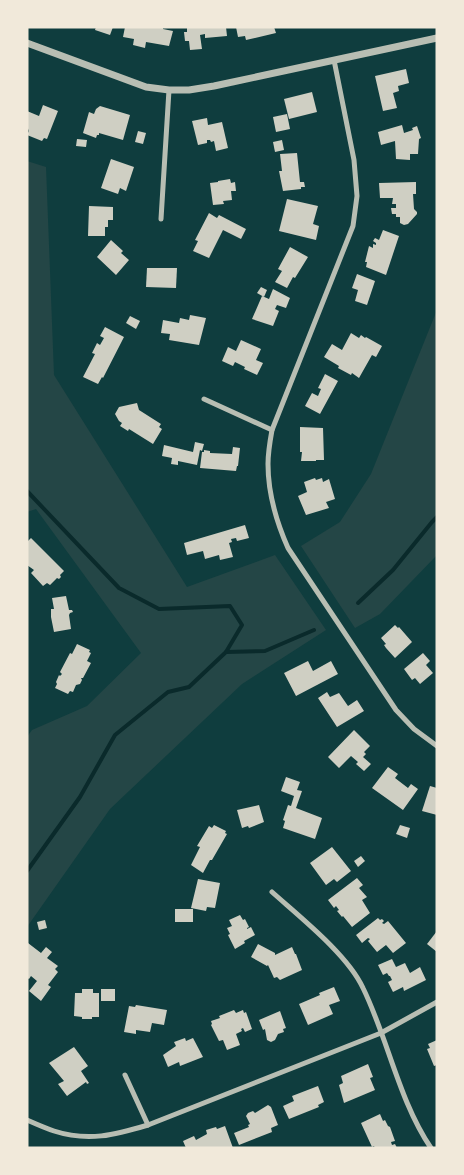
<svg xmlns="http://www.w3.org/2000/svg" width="464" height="1175" font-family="'Public Sans',sans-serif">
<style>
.green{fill:#244646}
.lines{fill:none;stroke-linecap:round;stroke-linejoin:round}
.stream{stroke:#0a2a2b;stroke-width:4}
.building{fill:#cfcfc3}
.minor{stroke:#b8beb3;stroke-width:5}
.tertiary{stroke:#b8beb3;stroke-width:7}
</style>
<rect width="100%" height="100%" fill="#0f3d3e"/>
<!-- green -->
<g class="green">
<path d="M27 161 46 167 54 375 187 587 275 555 326 630 242 684 110 809 27 927V737L32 730 87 706 141 653 36 509 27 512Z"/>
<path d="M437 310V555L380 614 355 628 301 546 340 522 371 474Z"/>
</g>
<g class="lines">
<!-- stream -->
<g class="stream">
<path d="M27 491 119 588 159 609 230 606 242 625 226 652"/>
<path d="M358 603 393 570 432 522 437 517"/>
<path d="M27 871 80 797 115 735 168 692 189 687 226 652 265 651 314 630"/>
</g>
</g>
<!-- building -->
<g class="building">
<path d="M96 27H113L110 35 95 30Z"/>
<path d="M125 27H163V29L173 31 169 46 146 42 145 48 133 45 134 39 123 37Z"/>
<path d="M187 27H226L227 36 205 38V34L200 35 202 49 190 50 189 41H185L184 32H187Z"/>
<path d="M236 27H274L276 33 246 40 245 36 238 37Z"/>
<path d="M406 69 409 83 398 86 399 91 393 93 397 108 383 111 375 76Z"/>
<path d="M312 92 317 112 289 119 284 99Z"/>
<path d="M43 105 58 111 47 139 44 138 42 141 27 135 29 131 27 126V111L39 116Z"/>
<path d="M100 106 130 115 123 140 99 133V135H97L96 138 83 133 89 112 94 114 96 109Z"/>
<path d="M287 114 290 129 276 132 273 117Z"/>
<path d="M207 118 208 125 222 122 228 148 216 151 214 141 211 142 210 140H207V143L198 145 192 121Z"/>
<path d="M402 125 404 133 413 130 412 128 417 126 421 138 419 139 418 154H410V160L396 159 395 141 381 145 378 132Z"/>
<path d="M138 131 146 133 143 144 135 142Z"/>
<path d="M77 139 87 140 86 147 76 146Z"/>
<path d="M282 140 284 150 275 152 273 142Z"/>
<path d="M297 153 300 182H304L305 187H301V189L283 191 279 171H282L280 154Z"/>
<path d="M111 159 134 167 126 191 120 188 118 194 101 188Z"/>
<path d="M230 179 231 183 235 182 236 191H231L232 200 223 201 224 204 213 205 210 183 218 182V181Z"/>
<path d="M416 182V194H413L414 209 417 212V214L408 224 404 225 400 223V217H396V214H392L391 208H396V204H392L393 198H380L379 183Z"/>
<path d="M287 199 318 206 313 224 319 226 316 240 279 231Z"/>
<path d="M89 206 113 207V220H108V227H105V236H88Z"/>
<path d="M209 213 217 218 219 215 246 229 241 239 223 230 209 258 193 251 198 241 195 240Z"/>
<path d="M383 230 399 236 386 275 366 267 367 262H365L369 246 373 248V244L376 245V243L373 241 375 238 379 240Z"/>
<path d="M111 240 123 251 121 253 129 260 116 275 97 257Z"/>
<path d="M290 247 308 257 295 278 293 277 287 288 275 282 282 271 278 269Z"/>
<path d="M147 268H177L176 288 146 287Z"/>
<path d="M357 274 375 281 367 305 355 301 358 290 352 288Z"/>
<path d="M261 287 267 290 264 297 257 293Z"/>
<path d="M273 289 290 298 286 308 277 305 275 309 279 311 273 326 252 319 262 296 269 299Z"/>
<path d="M190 315 206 318 199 345 169 340 170 334 161 333 163 320 179 323 180 318 189 320Z"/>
<path d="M130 316 140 321 136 329 126 323Z"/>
<path d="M105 327 124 337 103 378 102 377 98 384 83 377 95 354 92 353 97 343 100 345 104 338 100 336Z"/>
<path d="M351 333 359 338 361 335 365 338 366 337 382 346 376 357 372 355 359 378 352 373 351 375 338 368 339 366 324 357 332 344 342 350Z"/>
<path d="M241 340 261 349 256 360 263 363 257 375 244 369 245 367 235 362 233 366 222 361 228 347 236 351Z"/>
<path d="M325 374 338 381 320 414 305 406 312 393 318 396 321 389 318 388Z"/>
<path d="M137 403 139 410 161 424 159 427 162 429 153 444 129 429 128 431 120 426 122 423 119 421 115 414 119 407Z"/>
<path d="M300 427 323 428 324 460H316V461H301L302 452H300Z"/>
<path d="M195 442 204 444 202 451 200 450 197 465 178 461V465L171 464 172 458 162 456 164 445 193 452Z"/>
<path d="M233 447 240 448 238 466H237L236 471 200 468 202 452H204V450L210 451V453L232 454Z"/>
<path d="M315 478 316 480 322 478 323 482 329 479 335 499 326 502 329 508 306 515 298 496 307 492 304 482Z"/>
<path d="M245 525 249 538 237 541 236 538 231 539 232 542 229 543 233 557 220 560 219 555 205 559 203 551 187 555 184 543Z"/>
<path d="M31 538 64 571 60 575 61 577 59 579 57 578 50 585 47 583 43 586 31 573 34 570 27 565V542Z"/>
<path d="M66 596 69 610H72L73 612 70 613 69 615 71 629 54 632 51 617V609H54L52 598Z"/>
<path d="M395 625 398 628 399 627 412 642 395 658 386 648 384 645 386 644 381 638Z"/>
<path d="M77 644 90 650 89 652 91 653 87 661 91 663 83 678H81L82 680 80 684 76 685 73 692 70 691 68 694 55 688 57 684 56 682 59 675 60 676 62 674 60 672 70 653 72 654Z"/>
<path d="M423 653 430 661 426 665 433 673 420 684 415 678 412 680 404 669Z"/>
<path d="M308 661 313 671 331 661 338 674 296 696 284 673Z"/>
<path d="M327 692 330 697 339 693 348 706 357 700 364 711 337 727 318 698Z"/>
<path d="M354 730 370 746 364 752 366 754 363 757 371 764 364 771 356 764 358 762 351 756 339 768 328 757Z"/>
<path d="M388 767 398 774 395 778 408 788 411 784 418 789 403 810 372 788Z"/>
<path d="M286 777 300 782 297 790 302 791 296 808 322 818 315 839 283 828 285 821 283 820 288 805 291 806 294 796 281 791Z"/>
<path d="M430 786 437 788V815L422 811Z"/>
<path d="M259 805 264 822 249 828 248 826 242 828 237 810Z"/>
<path d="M214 825 226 831 225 833 227 834 212 860H210L203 873 191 865 200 847 197 846 209 826 212 828Z"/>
<path d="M400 825 410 828 407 838 396 834Z"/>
<path d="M332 847 351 871 337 882 334 879 326 885 310 863Z"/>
<path d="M361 856 365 861 358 867 354 861Z"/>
<path d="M357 878 363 885 359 888 367 897 362 900 370 913 352 927 343 916 342 917 337 911 339 910 336 906 334 908 328 900Z"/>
<path d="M198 879 220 883 215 908 207 907 206 911 191 908Z"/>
<rect x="175" y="909" width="18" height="13"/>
<path d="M240 915 243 920 245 919 249 927 247 928V929L251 927 255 935 244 941 245 943 235 949 228 935 230 934 227 928 232 926 229 920Z"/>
<path d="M378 918 380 920 382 919 384 921 382 923 384 924 388 921 406 943 393 953 386 945 377 952 368 941 370 939 368 938 362 943 356 935Z"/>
<path d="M45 920 47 928 39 930 37 922Z"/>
<path d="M437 931V952L427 944Z"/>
<path d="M28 943 41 953 46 947 52 952 47 958 58 966 55 969 58 972 48 985 51 987 41 1001 29 991 37 981 31 976 29 979 27 978Z"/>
<path d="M258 944 275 953V955L292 947 295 954H296L302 970 280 980 277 977 274 978 268 965 267 966 251 957Z"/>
<path d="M392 959 396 967 405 963 410 973 420 967 426 980 404 991 403 987 393 992 388 982 392 980 390 976H389L387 973 383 975 378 965Z"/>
<path d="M334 987 340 1001 329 1005 333 1014 308 1025 299 1004 320 995 319 993Z"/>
<path d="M82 989H93V993H99V1017H92V1019H82V1017L74 1016 75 993H82Z"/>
<rect x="101" y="989" width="14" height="12"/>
<path d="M136 1005 167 1010 164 1025 152 1023 150 1032 136 1030V1034L124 1032 129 1006 135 1007Z"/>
<path d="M234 1010 236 1013 243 1010 244 1013 246 1012 252 1029 245 1032 243 1028 241 1029 242 1031 236 1034 240 1045 227 1050 223 1040 219 1041 211 1025 212 1024 211 1021 220 1018 219 1016Z"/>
<path d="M280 1011 286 1028 283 1029 284 1032 278 1034 275 1040 271 1042 267 1040 265 1029 263 1030 259 1020Z"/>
<path d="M185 1038 186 1041 193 1038 203 1057 180 1066 179 1062 168 1067 163 1055 176 1046 174 1042Z"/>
<path d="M437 1040V1065L434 1066 427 1049 430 1048 428 1044Z"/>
<path d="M74 1047 88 1066 81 1071 89 1083 87 1084 86 1082 67 1096 58 1084 64 1081 49 1063Z"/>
<path d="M368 1064 373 1077 370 1078 375 1090 344 1103 339 1085 343 1083 341 1076Z"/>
<path d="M318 1086 324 1102 318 1105 319 1107 289 1119 283 1106 294 1101 292 1096Z"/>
<path d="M268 1105 271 1107 278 1125 271 1128 272 1132 239 1145 234 1133 249 1127 248 1125 250 1124 246 1116 248 1113 253 1111 255 1113Z"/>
<path d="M380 1114 383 1121 385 1120 388 1126 390 1127 395 1141 391 1142 392 1145 395 1144 397 1148H375L374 1146 372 1147 361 1123Z"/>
<path d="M225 1126 233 1148H186L183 1141 194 1136 196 1140 207 1134 206 1130 216 1127 217 1129Z"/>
</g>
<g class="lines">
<!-- minor -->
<g class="minor">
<path d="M334 60 354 160 357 196 353 226 272 430C270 441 268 452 268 464 268 493 276 521 288 548L396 710 414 729 437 746"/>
<path d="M161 219 169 90"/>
<path d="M204 399 272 430"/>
<path d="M272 892C300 917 348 955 363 988 388 1039 399 1101 431 1148"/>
<path d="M125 1075 148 1125"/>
<path d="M27 1120C36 1124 45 1128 54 1131 88 1142 115 1135 148 1125L381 1033 437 1002"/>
</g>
<!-- tertiary -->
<path class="tertiary" d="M27 43 146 87 169 90H189L214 86 437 38"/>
</g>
<!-- border -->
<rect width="464" height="1175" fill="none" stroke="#f1e9da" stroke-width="57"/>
</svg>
